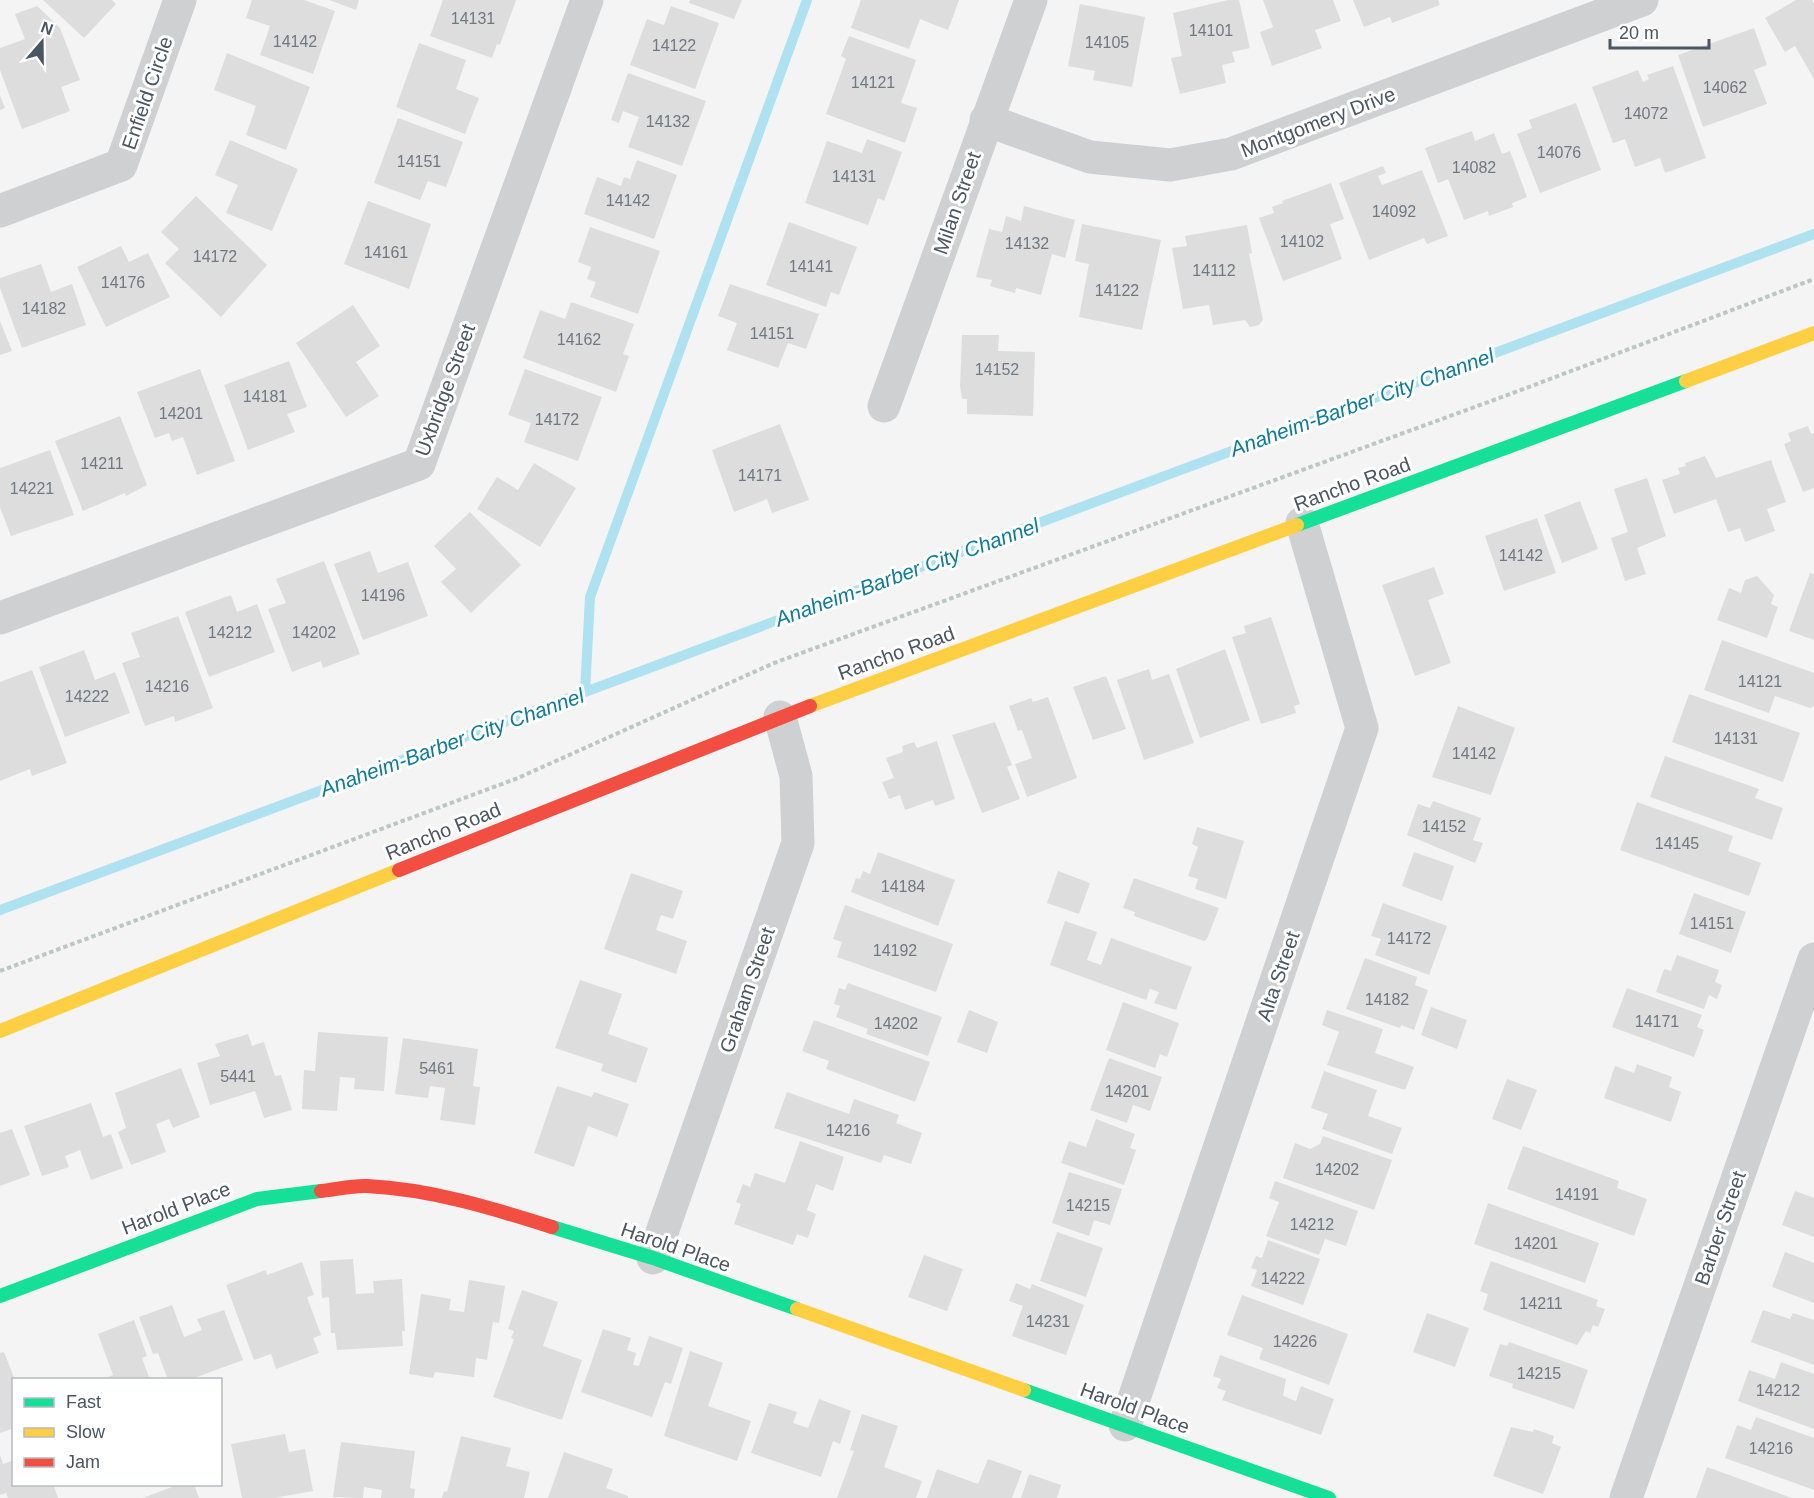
<svg xmlns="http://www.w3.org/2000/svg" width="1814" height="1498" font-family="Arial,sans-serif">
<style>
.lines{fill:none;stroke-linecap:round;stroke-linejoin:round}
.stream{stroke:#aee2f0;stroke-width:10}
.building{fill:#ddddde}
.path{stroke:#bcc7c4;stroke-width:4;stroke-dasharray:4.5 3;stroke-linecap:butt}
.street{stroke:#ced0d2;stroke-width:33}
.fast{stroke:#16e098;stroke-width:14}
.slow{stroke:#ffcf43;stroke-width:14}
.jam{stroke:#f24e42;stroke-width:14}
.labels{text-anchor:middle;dominant-baseline:central;stroke-width:6;stroke-linejoin:round;paint-order:stroke}
.number-label{font-size:16px;fill:#707881}
.street-label{font-size:20px;fill:#4a5661;stroke:#fff}
.water-label{font-size:21px;font-style:italic;fill:#0c7c9b;stroke:#fff}
</style>
<rect width="100%" height="100%" fill="#f4f4f4"/>
<g class="lines">
<!-- stream -->
<g class="stream">
<path d="M585 692 590 597 807 0"/>
<path d="M0 910 1814 234"/>
</g>
</g>
<!-- building -->
<g class="building">
<path d="M43 0H112L116 4 84 38Z"/>
<path d="M252 0H304L335 11 313 74 260 55 270 26 246 18Z"/>
<path d="M329 0H359L356 10Z"/>
<path d="M443 0H516L500 45 497 44 492 58 430 36Z"/>
<path d="M690 0H742L734 19 689 3Z"/>
<path d="M861 0H959L948 30 920 19 909 49 851 28Z"/>
<path d="M1228 0H1239L1250 48 1232 52 1235 62 1222 65 1226 83 1180 94 1171 58 1182 56 1173 13Z"/>
<path d="M1263 0H1333L1341 21 1315 30 1322 48 1272 66 1260 32 1273 27Z"/>
<path d="M1353 0H1438L1440 5 1392 23 1390 17 1364 27Z"/>
<path d="M1796 0H1812L1814 4V79L1795 46 1785 52 1765 18Z"/>
<path d="M1080 4 1145 17 1132 87 1093 80 1095 71 1068 66Z"/>
<path d="M37 6 60 28 80 80 61 87 70 111 22 129 0 70V48L25 39 15 14Z"/>
<path d="M671 6 719 23 695 89 630 65 647 19 664 25Z"/>
<path d="M1754 28 1767 65 1754 70 1767 104 1703 127 1678 55Z"/>
<path d="M849 36 916 60 901 103 917 108 905 143 826 114 846 59 841 56Z"/>
<path d="M419 43 466 60 456 89 479 98 465 134 396 107Z"/>
<path d="M227 53 310 87 286 150 246 135 256 106 214 90Z"/>
<path d="M1673 66 1706 158 1665 173 1660 158 1635 167 1625 139 1613 143 1592 87 1638 70 1643 82 1649 79 1647 75Z"/>
<path d="M628 73 706 101 682 166 628 147 639 117 623 111 619 123 611 120Z"/>
<path d="M0 95 5 108 0 110Z"/>
<path d="M1576 103 1601 170 1540 193 1517 134 1532 128 1529 120Z"/>
<path d="M398 118 463 142 446 187 428 181 420 200 374 183Z"/>
<path d="M1472 131 1475 141 1494 133 1502 154 1510 151 1527 197 1512 203 1513 207 1489 216 1488 211 1464 220 1448 179 1438 183 1425 148Z"/>
<path d="M867 139 902 152 884 201 878 198 868 225 805 203 827 141 862 153Z"/>
<path d="M230 140 298 169 272 231 226 213 238 185 215 175Z"/>
<path d="M637 160 677 175 654 239 584 214 597 177 621 186 624 177 630 179Z"/>
<path d="M1383 166 1386 173 1378 176 1382 185 1422 170 1448 236 1427 244 1424 238 1369 260 1339 183Z"/>
<path d="M1331 183 1344 219 1330 224 1342 259 1283 281 1259 218 1274 213 1272 207 1283 203 1282 201Z"/>
<path d="M196 196 267 265 221 317 165 263 179 249 161 232Z"/>
<path d="M368 201 431 224 409 289 344 264Z"/>
<path d="M1024 206 1075 220 1065 258 1052 254 1041 295 1016 288 1015 293 990 286 992 280 976 277 989 229 1002 232 1006 216 1021 221Z"/>
<path d="M789 222 857 247 839 295 831 292 826 307 766 285Z"/>
<path d="M1082 224 1161 240 1142 330 1079 317 1089 264 1075 261Z"/>
<path d="M1247 225 1252 253 1249 254 1263 320 1259 325 1250 327 1245 320 1213 325 1209 305 1183 309 1172 248 1187 246 1185 236Z"/>
<path d="M590 227 660 251 638 314 590 297 596 282 587 279 591 267 578 262Z"/>
<path d="M121 246 129 262 148 253 170 297 106 327 77 267Z"/>
<path d="M41 264 51 292 72 284 86 325 22 348 0 288V278Z"/>
<path d="M730 284 819 314 806 349 788 343 778 368 727 350 737 323 718 316Z"/>
<path d="M571 302 634 324 623 354 629 356 616 392 523 358 540 310 565 319Z"/>
<path d="M353 305 380 346 356 362 379 396 346 417 296 343Z"/>
<path d="M0 321 12 351 0 355Z"/>
<path d="M962 335H999L998 351 1035 352 1033 416 967 414V399H962L960 386Z"/>
<path d="M289 361 307 407 287 414 295 432 248 450 224 385Z"/>
<path d="M200 369 235 461 197 475 183 437 172 441 169 433 155 438 137 392Z"/>
<path d="M525 369 602 397 578 461 524 442 531 423 508 415Z"/>
<path d="M120 416 147 485 126 496 125 493 83 511 55 441Z"/>
<path d="M780 424 809 500 772 513 767 499 734 512 712 450Z"/>
<path d="M1808 426 1811 434 1814 433V488L1803 492 1784 444 1791 441 1788 433Z"/>
<path d="M50 450 74 515 11 536 0 507V468Z"/>
<path d="M1705 456 1716 478 1771 460 1786 502 1767 509 1775 531 1745 542 1740 528 1728 532 1716 499 1674 514 1662 480 1680 474 1678 468 1686 466 1685 463Z"/>
<path d="M534 463 576 488 540 547 477 509 497 477 518 490Z"/>
<path d="M1647 478 1666 536 1637 548 1646 574 1625 581 1611 538 1628 532 1614 489Z"/>
<path d="M1580 501 1598 549 1562 563 1544 515Z"/>
<path d="M470 512 521 565 471 613 441 582 456 569 434 546Z"/>
<path d="M1537 518 1556 573 1504 591 1485 536Z"/>
<path d="M370 551 378 573 408 562 428 616 363 640 334 564Z"/>
<path d="M324 561 360 654 323 668 321 661 292 672 268 609 286 603 276 579Z"/>
<path d="M1434 567 1444 594 1428 600 1451 663 1415 676 1382 585Z"/>
<path d="M1810 573 1814 574V640L1789 631Z"/>
<path d="M1757 576 1774 595 1771 604 1778 607 1767 638 1717 620 1729 588 1741 593 1745 580Z"/>
<path d="M231 595 237 612 257 604 275 652 209 677 185 612Z"/>
<path d="M178 616 213 708 175 722 174 716 145 726 122 663 140 657 131 633Z"/>
<path d="M1271 617 1300 704 1294 706 1296 713 1261 724 1232 637 1246 633 1244 626Z"/>
<path d="M1722 640 1814 673V706L1810 708 1775 696 1769 713 1704 690Z"/>
<path d="M1225 649 1250 720 1200 738 1176 669Z"/>
<path d="M84 650 95 680 115 672 130 713 65 737 39 667Z"/>
<path d="M1149 669 1152 680 1169 674 1194 743 1144 760 1117 680Z"/>
<path d="M32 670 67 763 32 776 30 769 0 781V682Z"/>
<path d="M1106 676 1126 729 1093 740 1073 687Z"/>
<path d="M1689 694 1800 733 1783 782 1672 742Z"/>
<path d="M1048 697 1077 778 1027 797 1015 764 1032 758 1022 730 1018 731 1009 706 1031 698 1033 702Z"/>
<path d="M1458 706 1515 728 1491 795 1432 777Z"/>
<path d="M995 722 1012 765 1007 767 1020 799 982 813 952 735Z"/>
<path d="M937 741 955 799 935 806 933 800 905 810 900 795 889 799 882 782 894 778 886 758 903 752 902 746 914 742 917 748Z"/>
<path d="M1665 756 1759 789 1755 798 1783 808 1772 840 1650 797Z"/>
<path d="M1433 801 1481 818 1473 840 1483 843 1475 863 1407 835 1418 804 1430 808Z"/>
<path d="M1637 802 1733 836 1728 851 1761 863 1749 896 1620 850Z"/>
<path d="M1197 827 1244 841 1226 899 1195 889 1198 879 1188 876 1198 847 1192 844Z"/>
<path d="M878 852 955 880 938 926 851 892 856 878 860 879 863 871 870 874Z"/>
<path d="M1414 852 1454 866 1442 901 1402 886Z"/>
<path d="M1058 871 1090 883 1079 914 1047 903Z"/>
<path d="M631 873 683 891 673 919 661 915 656 930 687 941 676 974 604 949Z"/>
<path d="M1134 878 1219 908 1207 939 1204 941 1134 916 1135 912 1123 908Z"/>
<path d="M1694 893 1746 912 1731 953 1679 934Z"/>
<path d="M1383 903 1447 926 1429 975 1375 955 1381 939 1371 936Z"/>
<path d="M845 905 953 944 936 992 837 957 842 942 833 939Z"/>
<path d="M1065 921 1097 932 1087 960 1101 965 1111 938 1192 967 1176 1010 1154 1003 1159 992 1150 989 1146 1000 1050 965Z"/>
<path d="M1677 955 1719 970 1715 982 1722 985 1717 999 1709 995 1704 1009 1656 992 1664 969 1671 971Z"/>
<path d="M1365 958 1417 977 1415 985 1428 990 1414 1030 1401 1025 1400 1028 1346 1009Z"/>
<path d="M580 980 622 994 608 1034 648 1048 636 1083 601 1071 603 1064 555 1048Z"/>
<path d="M848 983 942 1017 928 1056 866 1034 868 1029 836 1017 840 1006 834 1004 839 988 845 990Z"/>
<path d="M1627 988 1702 1015 1697 1027 1704 1030 1694 1057 1612 1027Z"/>
<path d="M1123 1002 1179 1023 1167 1057 1160 1054 1155 1068 1106 1050Z"/>
<path d="M1431 1007 1467 1020 1457 1049 1421 1035Z"/>
<path d="M969 1010 998 1022 987 1053 957 1042Z"/>
<path d="M1327 1010 1383 1029 1375 1053 1414 1067 1405 1090 1327 1065 1339 1032 1322 1025Z"/>
<path d="M814 1020 930 1062 915 1102 826 1069 829 1061 802 1051Z"/>
<path d="M318 1032 388 1037 384 1091 354 1089 355 1078 340 1077 337 1111 302 1109 304 1070 315 1071Z"/>
<path d="M248 1034 252 1046 264 1042 275 1076 281 1075 292 1110 264 1118 255 1091 210 1105 197 1063 220 1056 215 1044Z"/>
<path d="M403 1038 478 1049 473 1086 480 1087 475 1125 440 1120 445 1088 430 1086 428 1098 395 1094Z"/>
<path d="M1109 1058 1162 1077 1150 1111 1133 1105 1127 1123 1090 1110Z"/>
<path d="M1637 1064 1672 1077 1669 1087 1681 1092 1671 1122 1604 1098 1615 1066 1634 1073Z"/>
<path d="M181 1068 200 1117 173 1128 169 1119 156 1124 166 1152 131 1165 118 1132 126 1128 115 1093Z"/>
<path d="M1324 1071 1377 1090 1368 1116 1402 1128 1392 1154 1322 1129 1328 1114 1311 1108Z"/>
<path d="M1507 1079 1537 1090 1521 1130 1492 1119Z"/>
<path d="M557 1086 592 1097 594 1092 629 1104 617 1137 588 1126 574 1167 534 1153Z"/>
<path d="M787 1092 849 1114 854 1099 899 1115 896 1123 922 1133 911 1164 884 1155 881 1163 774 1128Z"/>
<path d="M91 1103 103 1137 111 1134 123 1168 91 1180 80 1150 65 1156 69 1167 42 1176 24 1126Z"/>
<path d="M1096 1119 1135 1134 1130 1148 1136 1150 1124 1185 1061 1163 1069 1141 1086 1147Z"/>
<path d="M12 1129 30 1175 0 1186V1133Z"/>
<path d="M1323 1136 1392 1160 1374 1210 1283 1178 1295 1143 1310 1149 1320 1144Z"/>
<path d="M800 1141 844 1157 833 1191 816 1184 807 1210 816 1214 808 1238 797 1234 793 1245 734 1224 741 1204 736 1202 743 1184 750 1187 755 1173 785 1183Z"/>
<path d="M1523 1146 1619 1181 1617 1188 1647 1199 1634 1236 1507 1189Z"/>
<path d="M1069 1172 1122 1189 1110 1225 1094 1220 1089 1236 1052 1223Z"/>
<path d="M1275 1181 1358 1211 1346 1246 1325 1239 1319 1255 1266 1236 1279 1202 1269 1198Z"/>
<path d="M1795 1191 1814 1198V1237L1782 1225Z"/>
<path d="M1488 1203 1599 1243 1585 1283 1474 1244Z"/>
<path d="M1057 1232 1103 1248 1086 1297 1040 1281Z"/>
<path d="M1268 1240 1320 1259 1303 1305 1251 1286 1257 1270 1251 1268 1256 1256 1262 1258Z"/>
<path d="M1785 1252 1814 1263V1303L1772 1287Z"/>
<path d="M924 1255 963 1269 947 1311 908 1297Z"/>
<path d="M353 1259 356 1294 374 1293 373 1281 402 1279 405 1331H402L403 1346 337 1350 335 1333H331L329 1297 322 1298 320 1261Z"/>
<path d="M1491 1261 1598 1300 1596 1306 1605 1309 1598 1327 1593 1325 1590 1333 1586 1331 1577 1345 1483 1310 1488 1294 1480 1291Z"/>
<path d="M302 1262 314 1295 307 1297 321 1335 313 1338 319 1353 276 1369 271 1354 254 1360 226 1285 266 1270 267 1275Z"/>
<path d="M469 1280 505 1286 499 1323 493 1322 487 1360 476 1358 474 1377 435 1372 433 1378 409 1374 421 1294 451 1299 449 1310 464 1312Z"/>
<path d="M1016 1283 1030 1289 1032 1284 1084 1305 1066 1355 1012 1336 1023 1306 1009 1301Z"/>
<path d="M522 1290 558 1302 543 1346 582 1360 562 1420 493 1397 514 1339 511 1338 514 1331 508 1329Z"/>
<path d="M1242 1295 1348 1334 1329 1385 1259 1359 1263 1348 1227 1335Z"/>
<path d="M172 1305 184 1337 202 1330 197 1319 224 1310 243 1360 189 1380H168L158 1353 153 1354 139 1317Z"/>
<path d="M1763 1310 1790 1319 1793 1313 1814 1320V1365L1751 1342Z"/>
<path d="M1427 1313 1469 1328 1455 1367 1413 1352Z"/>
<path d="M134 1320 147 1356 142 1358 150 1380H100L113 1375 98 1334Z"/>
<path d="M603 1329 631 1338 627 1350 636 1353 633 1365 639 1366 649 1336 683 1348 671 1384 665 1382 652 1417 581 1392Z"/>
<path d="M1509 1342 1588 1370 1574 1409 1512 1388 1513 1384 1489 1376 1500 1344 1507 1346Z"/>
<path d="M690 1351 723 1363 708 1406 751 1421 737 1461 664 1436Z"/>
<path d="M4 1352 15 1380 14 1428 0 1433V1353Z"/>
<path d="M1220 1355 1286 1379 1283 1396 1296 1401 1301 1386 1334 1399 1321 1435 1222 1400 1226 1391 1217 1388 1221 1379 1213 1376Z"/>
<path d="M1781 1362 1814 1374V1429L1738 1401 1749 1370 1775 1379Z"/>
<path d="M819 1399 851 1411 840 1444 833 1441 821 1477 751 1453 769 1403 797 1412 793 1423 808 1428Z"/>
<path d="M862 1414 898 1426 884 1467 922 1481 916 1498H837L854 1451 850 1450Z"/>
<path d="M1756 1417 1814 1438V1490L1725 1458 1737 1425 1751 1430Z"/>
<path d="M1511 1427 1533 1432 1534 1429 1554 1436 1552 1443 1561 1447 1543 1494 1493 1476Z"/>
<path d="M285 1434 289 1452 305 1449 313 1491 274 1498H242L231 1444Z"/>
<path d="M461 1436 511 1448 506 1466 530 1472 524 1498H442L444 1491 447 1492Z"/>
<path d="M341 1442 415 1451 410 1488 415 1489 414 1498H381L382 1490 364 1487 363 1498 333 1497Z"/>
<path d="M564 1452 613 1469 606 1488 628 1496V1498H548Z"/>
<path d="M0 1455 3 1464 14 1460V1484H53L58 1498H8L6 1493 0 1495Z"/>
<path d="M988 1459 1022 1471 1012 1498H927L937 1469 978 1484Z"/>
<path d="M1707 1467 1792 1498H1696Z"/>
<path d="M1029 1474 1061 1485 1057 1498H1021Z"/>
<path d="M180 1484H194L199 1498H143Z"/>
</g>
<g class="lines">
<!-- path -->
<path class="path" d="M0 971 518 778 774 663 1513 393 1814 279"/>
<!-- street -->
<g class="street">
<path d="M986 120 1090 157 1170 165 1231 154 1642 0"/>
<path d="M0 211 121 165 180 0"/>
<path d="M884 406 1031 0"/>
<path d="M0 618 419 464 587 0"/>
<path d="M653 1258 798 843 796 776 780 717"/>
<path d="M1125 1425 1362 728 1302 523"/>
<path d="M1626 1498 1814 959"/>
</g>
<!-- fast -->
<g class="fast">
<path d="M1297 525 1686 381"/>
<path d="M552 1227 653 1258 797 1309"/>
<path d="M0 1296 257 1199 321 1191"/>
<path d="M1024 1390 1329 1498"/>
</g>
<!-- slow -->
<g class="slow">
<path d="M1686 381 1814 333"/>
<path d="M810 706 1297 525"/>
<path d="M0 1031 399 870"/>
<path d="M797 1309 1024 1390"/>
</g>
<!-- jam -->
<g class="jam">
<path d="M399 870 810 706"/>
<path d="M321 1191C335 1190 352 1185 367 1186 430 1189 492 1208 552 1227"/>
</g>
</g>
<g class="labels">
<!-- number labels -->
<g class="number-label">
<text x="473" y="18">14131</text>
<text x="1211" y="30">14101</text>
<text x="295" y="41">14142</text>
<text x="1107" y="42">14105</text>
<text x="674" y="45">14122</text>
<text x="873" y="82">14121</text>
<text x="1725" y="87">14062</text>
<text x="1646" y="113">14072</text>
<text x="668" y="121">14132</text>
<text x="1559" y="152">14076</text>
<text x="419" y="161">14151</text>
<text x="1474" y="167">14082</text>
<text x="854" y="176">14131</text>
<text x="628" y="200">14142</text>
<text x="1394" y="211">14092</text>
<text x="1302" y="241">14102</text>
<text x="1027" y="243">14132</text>
<text x="386" y="252">14161</text>
<text x="215" y="256">14172</text>
<text x="811" y="266">14141</text>
<text x="1214" y="270">14112</text>
<text x="123" y="282">14176</text>
<text x="1117" y="290">14122</text>
<text x="44" y="308">14182</text>
<text x="772" y="333">14151</text>
<text x="579" y="339">14162</text>
<text x="997" y="369">14152</text>
<text x="265" y="396">14181</text>
<text x="181" y="413">14201</text>
<text x="557" y="419">14172</text>
<text x="102" y="463">14211</text>
<text x="760" y="475">14171</text>
<text x="32" y="488">14221</text>
<text x="1521" y="555">14142</text>
<text x="383" y="595">14196</text>
<text x="230" y="632">14212</text>
<text x="314" y="632">14202</text>
<text x="1760" y="681">14121</text>
<text x="167" y="686">14216</text>
<text x="87" y="696">14222</text>
<text x="1736" y="738">14131</text>
<text x="1474" y="753">14142</text>
<text x="1444" y="826">14152</text>
<text x="1677" y="843">14145</text>
<text x="903" y="886">14184</text>
<text x="1712" y="923">14151</text>
<text x="1409" y="938">14172</text>
<text x="895" y="950">14192</text>
<text x="1387" y="999">14182</text>
<text x="1657" y="1021">14171</text>
<text x="896" y="1023">14202</text>
<text x="437" y="1068">5461</text>
<text x="238" y="1076">5441</text>
<text x="1127" y="1091">14201</text>
<text x="848" y="1130">14216</text>
<text x="1337" y="1169">14202</text>
<text x="1577" y="1194">14191</text>
<text x="1088" y="1205">14215</text>
<text x="1312" y="1224">14212</text>
<text x="1536" y="1243">14201</text>
<text x="1283" y="1278">14222</text>
<text x="1541" y="1303">14211</text>
<text x="1048" y="1321">14231</text>
<text x="1295" y="1341">14226</text>
<text x="1539" y="1373">14215</text>
<text x="1778" y="1390">14212</text>
<text x="1771" y="1448">14216</text>
</g>
<!-- street labels -->
<g class="street-label">
<text transform="translate(147 93) rotate(-71)">Enfield Circle</text>
<text transform="translate(1318 122) rotate(-21)">Montgomery Drive</text>
<text transform="translate(957 203) rotate(-71)">Milan Street</text>
<text transform="translate(445 390) rotate(-70)">Uxbridge Street</text>
<text transform="translate(1352 484) rotate(-20)">Rancho Road</text>
<text transform="translate(896 653) rotate(-20)">Rancho Road</text>
<text transform="translate(443 831) rotate(-22)">Rancho Road</text>
<text transform="translate(1278 976) rotate(-71)">Alta Street</text>
<text transform="translate(747 990) rotate(-71)">Graham Street</text>
<text transform="translate(176 1208) rotate(-21)">Harold Place</text>
<text transform="translate(1720 1228) rotate(-71)">Barber Street</text>
<text transform="translate(676 1247) rotate(19)">Harold Place</text>
<text transform="translate(1135 1408) rotate(20)">Harold Place</text>
</g>
<!-- water labels -->
<g class="water-label">
<text transform="translate(1362 402) rotate(-20)">Anaheim-Barber City Channel</text>
<text transform="translate(907 572) rotate(-20)">Anaheim-Barber City Channel</text>
<text transform="translate(452 742) rotate(-20)">Anaheim-Barber City Channel</text>
</g>
</g>
<!-- legend -->
<rect x="12" y="1378" width="210" height="108" fill="#ffffff" stroke="#b7bbc0" stroke-width="1.5"/>
<rect x="24" y="1398" width="30" height="9" fill="#16e098" stroke="#b7bbc0" stroke-width="1.5"/>
<text x="66" y="1408" font-size="18" fill="#4a5661">Fast</text>
<rect x="24" y="1428" width="30" height="9" fill="#ffcf43" stroke="#b7bbc0" stroke-width="1.5"/>
<text x="66" y="1438" font-size="18" fill="#4a5661">Slow</text>
<rect x="24" y="1458" width="30" height="9" fill="#f24e42" stroke="#b7bbc0" stroke-width="1.5"/>
<text x="66" y="1468" font-size="18" fill="#4a5661">Jam</text>
<!-- north arrow -->
<g transform="translate(42 42) rotate(20)" stroke="#ffffff" stroke-width="4.5" paint-order="stroke">
<path d="M0-4.5L10 22L0 15L-10 22Z" fill="#4a5661"/>
<text y="-9" font-size="16" font-weight="bold" text-anchor="middle" fill="#4a5661">N</text>
</g>
<!-- scale -->
<path d="M1610 39v9h99v-9" fill="none" stroke="#4a5661" stroke-width="3"/>
<text x="1619" y="39" font-size="18" fill="#4a5661" stroke="#ffffff" stroke-width="4.5" paint-order="stroke">20 m</text>
</svg>
